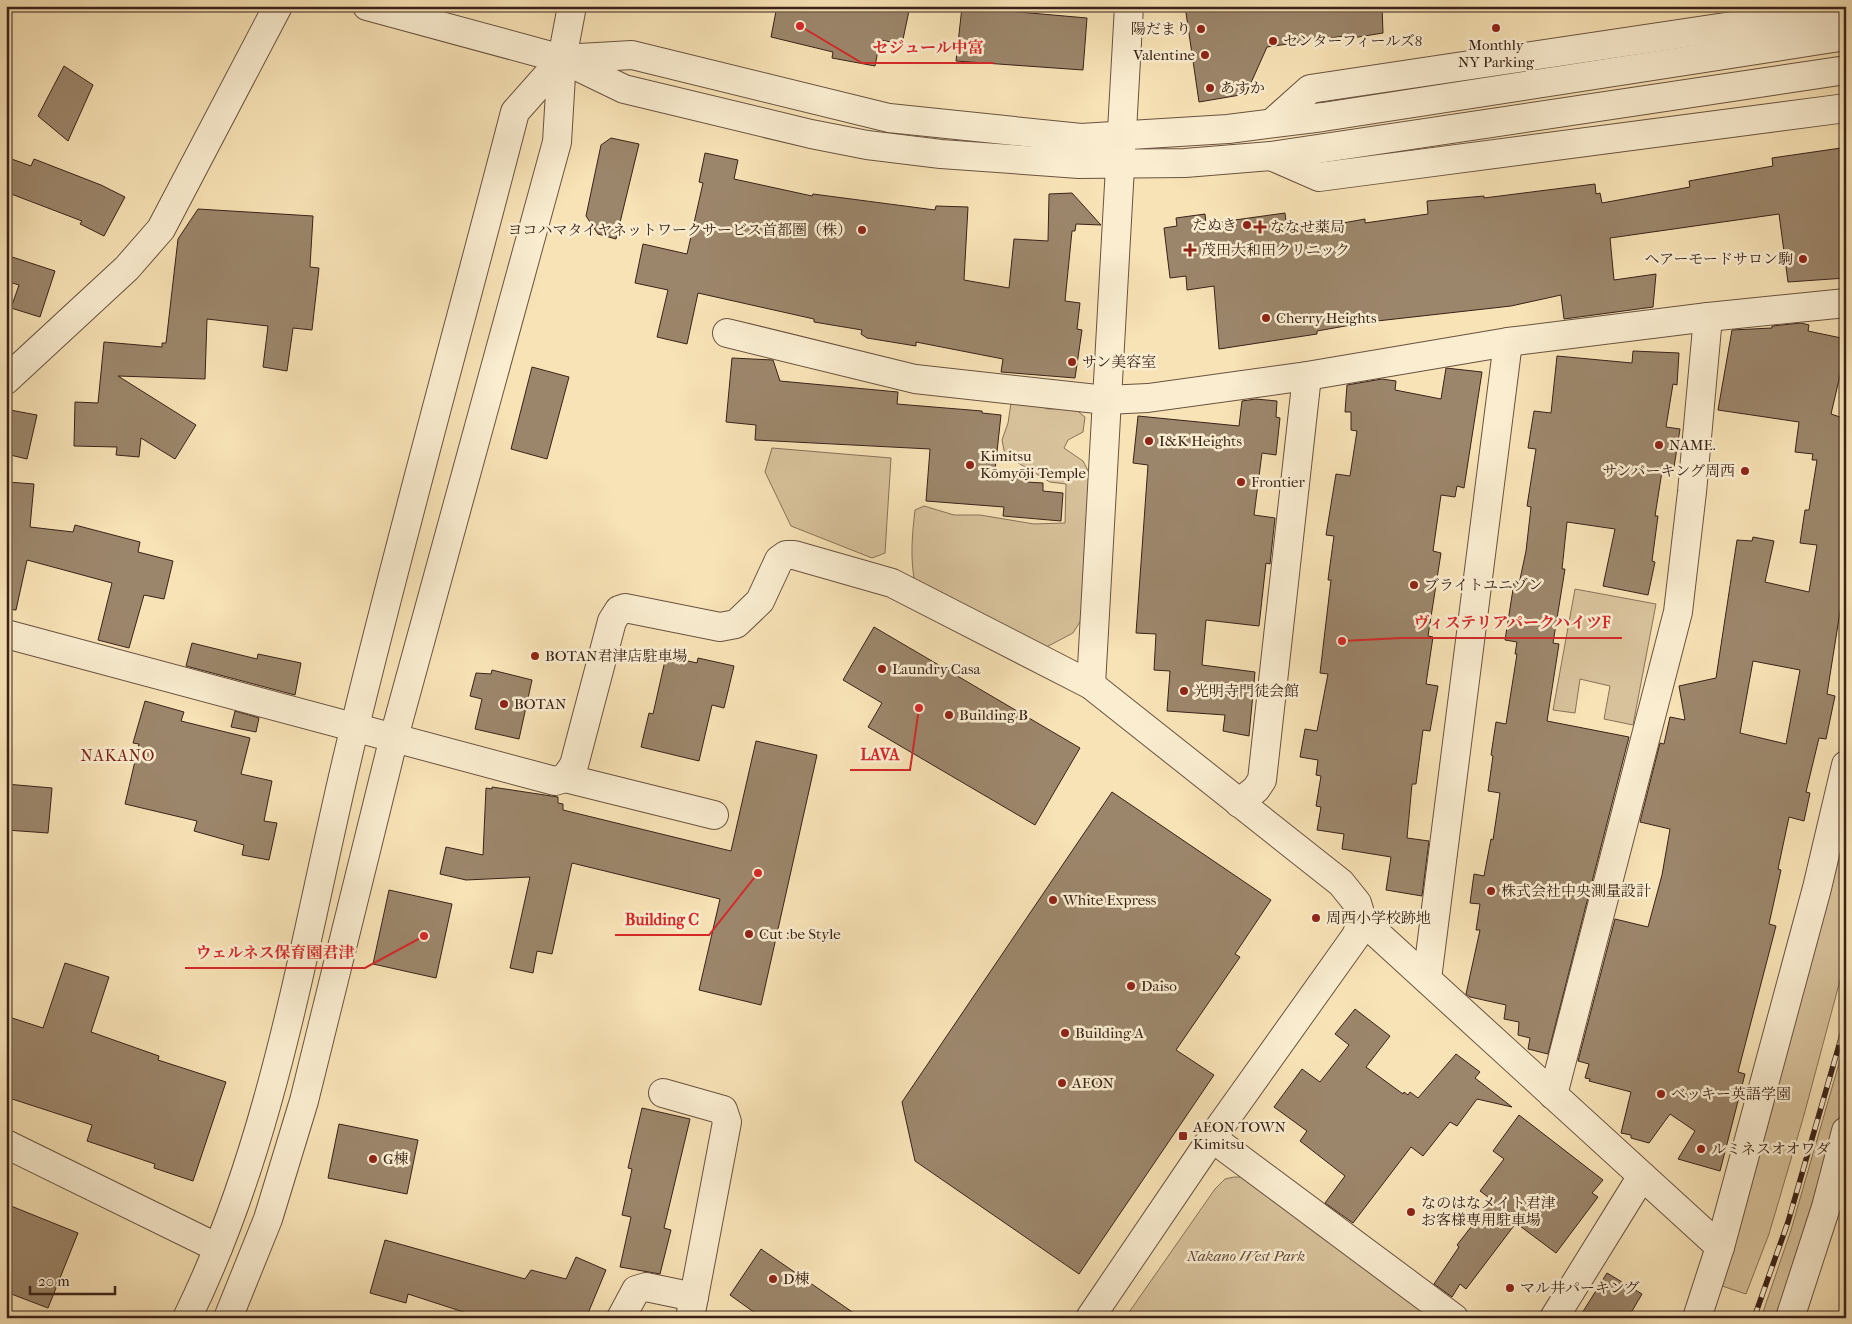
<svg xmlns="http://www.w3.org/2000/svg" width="1852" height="1324" font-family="'IM FELL French Canon','Noto Serif JP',serif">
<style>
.green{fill:#d8c29b;stroke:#88725a}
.building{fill:#9c866b;stroke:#392219;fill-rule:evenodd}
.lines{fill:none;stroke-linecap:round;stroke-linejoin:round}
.minor-casing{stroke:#695240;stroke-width:30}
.minor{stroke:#faedd0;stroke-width:28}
.rail-casing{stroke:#392219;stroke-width:5.5}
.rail{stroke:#faedd0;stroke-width:4;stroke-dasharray:11;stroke-linecap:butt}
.poi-dot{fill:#8f2418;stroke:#faedd0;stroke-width:2}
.labels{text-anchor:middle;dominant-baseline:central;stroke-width:5;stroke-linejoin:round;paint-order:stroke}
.poi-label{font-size:15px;fill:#392219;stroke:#faedd0;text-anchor:start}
.park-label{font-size:15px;font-style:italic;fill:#614a3a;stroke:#faedd0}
.neighbourhood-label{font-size:16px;letter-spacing:1px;fill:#7a1f14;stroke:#faedd0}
.leader{fill:none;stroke:#d62828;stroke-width:2}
.callout-dot{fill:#d62828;stroke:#faedd0;stroke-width:2}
.callout-label{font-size:16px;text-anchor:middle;font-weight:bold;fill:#d62828;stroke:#faedd0;stroke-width:5;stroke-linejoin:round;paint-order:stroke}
</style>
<rect width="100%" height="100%" fill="#f8e3b6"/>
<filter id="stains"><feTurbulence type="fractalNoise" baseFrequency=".004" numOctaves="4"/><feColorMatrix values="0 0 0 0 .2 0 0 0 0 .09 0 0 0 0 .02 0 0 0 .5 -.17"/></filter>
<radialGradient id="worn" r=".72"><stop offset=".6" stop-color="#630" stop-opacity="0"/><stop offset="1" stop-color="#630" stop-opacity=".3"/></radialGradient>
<!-- green -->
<g class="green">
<path d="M1028 402 1048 409 1074 408 1085 417 1083 432 1068 440 1064 448 1083 461 1092 478 1083 617 1073 633 1037 652 915 584C910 558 912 536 915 510L924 506 954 515H980L1034 524 1065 523 1066 484 1050 482 1005 455 1002 440 1008 423 1011 403Z"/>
<path d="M772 448 891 458 885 553 872 558 791 526 765 472Z"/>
<path d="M1575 589 1656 604 1633 725 1604 719 1610 686 1580 679 1575 713 1553 710Z"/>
<path d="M1846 822V958L1804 1115 1769 1234 1746 1294 1719 1285 1816 946Z"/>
<path d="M1846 1039V1096L1812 1210 1777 1318H1761L1791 1230Z"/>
<path d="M1234 1177H1245L1432 1318H1125L1215 1189 1225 1179Z"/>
</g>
<!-- building -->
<g class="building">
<path d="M777 6H910L902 44 880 40 875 66 832 58 833 52 771 37Z"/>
<path d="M1185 6H1382L1383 33 1352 38 1351 35 1267 47 1246 94 1199 102Z"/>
<path d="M962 7 1087 18 1083 70 956 61Z"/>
<path d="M64 66 93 85 68 141 38 116Z"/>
<path d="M611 138 639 144 616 239 598 234 586 216 601 145Z"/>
<path d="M1841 148 1846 193V278L1788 282 1779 214 1610 238 1614 280 1656 274 1653 307 1564 319 1561 295 1511 306 1368 322 1317 331V334L1219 349 1214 286 1187 290 1186 276 1170 278 1164 228 1177 226 1176 218 1205 214 1206 224 1285 213 1287 230 1342 220 1343 223 1365 219V223L1428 214 1427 201 1484 196V198L1595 184 1596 194 1600 193 1602 203 1690 187 1689 181 1773 166 1772 158Z"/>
<path d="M705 153 738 160 734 179 812 196 813 194 935 210 936 206 968 207 964 280 1009 288 1014 239 1048 241 1049 194 1072 193 1101 225 1076 224 1075 231H1072L1065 301 1080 303 1077 329 1082 330 1075 378 1001 372 1003 359 916 342V346L867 338 861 334 862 330 814 322V319L698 293 687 344 657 337 668 290 635 283 643 244 687 254 703 183 699 182Z"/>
<path d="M6 157 31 166 34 159 101 185 125 197 104 236 80 224 82 221 6 192Z"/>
<path d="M198 209 313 216 310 267 319 268 312 330 293 328 287 371 263 367 268 326 207 319 205 379 118 376 196 425 175 459 141 438 139 457 116 455 117 447 74 446 75 402 98 403 104 342 162 347V343H166L178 239Z"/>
<path d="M6 255 55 271 40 317 11 308 19 285 6 281Z"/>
<path d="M1801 323 1809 325 1808 331 1846 339V372L1841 371 1831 414 1846 419V481L1841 514 1846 515V574L1827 694 1835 696 1826 739 1819 738 1806 792 1810 793 1804 821 1789 817 1778 869 1781 870 1769 924 1776 926 1738 1072 1745 1074 1720 1171 1678 1159 1695 1131 1670 1114 1649 1143 1631 1138V1135L1621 1133 1631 1092 1589 1081 1590 1079 1585 1078 1589 1064 1578 1061 1615 919 1648 927 1662 875 1670 829 1640 822 1660 743 1664 744 1670 717 1685 720 1679 686 1716 678 1737 540 1752 541 1753 537 1774 541 1765 582 1809 592 1817 545 1800 543 1805 510H1809L1817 460H1812L1813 454 1795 452 1799 422 1718 410 1732 330 1772 328V326ZM1753 661 1800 670 1786 744 1740 733Z"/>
<path d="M1633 351 1679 353 1677 385 1673 384 1666 427 1680 429 1674 467 1663 465 1655 516H1658L1652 561 1655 562 1648 595 1603 586 1615 529 1567 522 1562 569H1565L1553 643 1559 644 1547 721 1629 737 1548 1054 1528 1049 1530 1038 1518 1035 1519 1022 1504 1019 1506 1005 1470 997 1466 994 1480 930H1476L1480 904 1470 903 1474 874 1484 876 1491 839 1493 840 1500 793 1488 791 1493 756 1491 755 1496 722 1506 724 1517 654H1515L1517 642 1505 640 1514 583 1519 584 1526 551 1531 507 1527 506 1536 449 1528 448 1534 411 1551 413 1557 356 1632 363Z"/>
<path d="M732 358 773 360 780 381 898 392 897 404 982 411V413L1001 415 995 470 1027 473V482L1043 483V491L1063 493 1061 521 1003 516 1004 507 926 501 930 449 755 440 756 425 726 422Z"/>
<path d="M532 367 569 377 547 459 511 449Z"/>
<path d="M1446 368 1482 372 1464 488 1457 486 1455 497 1441 495 1433 551 1441 553 1428 636 1433 637 1426 684 1438 686 1430 731 1423 730 1416 784H1412L1407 838 1429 841 1422 896 1386 890 1391 857 1342 849 1344 834 1317 830 1321 807 1316 806 1321 776 1316 775 1318 760 1300 757 1305 729 1317 731 1328 674 1320 673 1331 580H1328L1334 536 1326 535 1336 474 1350 476 1357 431 1351 430V412H1345L1347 385 1382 379 1396 381 1395 390 1441 399Z"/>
<path d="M1256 399 1277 401 1276 417 1280 418 1276 455 1262 453 1254 515 1275 518 1270 564 1266 563 1259 626 1206 620 1202 665 1255 672 1249 736 1223 731 1225 715 1167 711 1170 671 1154 670 1156 634 1136 633 1148 465 1133 463 1138 416 1239 426 1242 401Z"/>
<path d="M10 410 37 415 27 459 6 454V429Z"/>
<path d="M8 482 34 484 30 527 73 532 75 525 140 542 138 552 173 561 164 599 144 595 129 648 98 640 112 583 27 560 16 610 6 609Z"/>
<path d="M874 627 1080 748 1035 825 868 727 882 703 843 680Z"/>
<path d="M192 643 257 659 258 654 301 663 295 695 186 666Z"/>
<path d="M666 656 697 663 698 658 734 666 724 708 712 705 699 761 641 747 649 713 653 714Z"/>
<path d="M492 670 532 680 519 739 475 729 482 699 470 696 476 673 491 674Z"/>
<path d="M145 701 184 712 181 721 250 738 241 774 272 781 264 821 277 823 269 860 242 855 244 845 194 831 197 821 125 804 139 744 133 743Z"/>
<path d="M235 711 259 718 256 732 231 727Z"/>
<path d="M756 741 817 755 761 1005 699 990 720 899 572 863 552 954 537 951 533 973 510 968 530 877 466 880 440 874 446 847 483 855 486 788 492 789V787L558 797V803L563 804V810L731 851Z"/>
<path d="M6 784 52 788 48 833 6 830Z"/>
<path d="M1112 792 1271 900 1235 954 1240 957 1176 1050 1214 1075 1079 1274 915 1161 902 1102Z"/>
<path d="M389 890 452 904 436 978 373 964Z"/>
<path d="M65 963 109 977 91 1032 159 1056 158 1060 226 1082 193 1181 154 1168 155 1164 87 1141 92 1125 6 1097V1016L43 1028Z"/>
<path d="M1355 1009 1390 1036 1366 1067 1403 1094 1404 1092 1408 1095 1410 1092 1418 1098 1456 1054 1480 1072 1475 1078 1512 1107 1477 1099 1457 1126 1450 1122 1423 1156 1411 1147 1353 1223 1325 1203 1345 1176 1300 1141 1307 1131 1274 1107 1302 1069 1320 1082 1349 1045 1335 1034Z"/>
<path d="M642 1108 690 1119 664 1228 671 1230 660 1274 620 1267 631 1217 622 1215 632 1169 628 1168Z"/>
<path d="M1519 1115 1603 1180 1592 1193 1598 1197 1556 1253 1516 1223 1466 1289 1460 1284 1452 1297 1434 1284 1459 1247 1457 1245 1492 1200 1480 1191 1504 1159 1493 1151Z"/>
<path d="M339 1124 418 1140 407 1194 328 1178Z"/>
<path d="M6 1204 78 1233 48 1308 6 1292Z"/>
<path d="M385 1240 525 1279 531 1270 566 1279 576 1257 606 1270 586 1318H482L408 1294 406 1303 370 1293Z"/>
<path d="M761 1249 861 1318H762L730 1295Z"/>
<path d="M1607 1273 1642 1294 1628 1318H1579Z"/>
</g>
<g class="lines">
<!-- minor casing -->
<g class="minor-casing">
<g id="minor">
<path d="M367 6 562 59 624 89 811 134 867 145 941 154 1079 164 1185 163 1271 156 1846 70"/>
<path d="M1273 122 1310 89 1846 9"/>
<path d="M1271 156 1319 177 1846 108"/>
<path d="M727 333 915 379 1106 400 1148 398 1307 376 1508 342 1708 317 1846 303"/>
<path d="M6 380 127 268 161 229 278 6"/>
<path d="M6 634 555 781 565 778 574 765 612 621 619 610 625 608 720 627 736 624 760 601 779 560 786 555H794L892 583 1091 685 1341 883 1357 903 1362 920 1720 1247"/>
<path d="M1091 685 1129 6"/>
<path d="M565 778 714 815"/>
<path d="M1239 803 1256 789 1262 780 1307 376"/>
<path d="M1427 979 1508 342"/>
<path d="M663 1093 723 1110 727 1122 690 1318"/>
<path d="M1553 1095 1678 612 1692 492 1708 317"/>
<path d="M1212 1138 1454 1318"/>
<path d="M6 1144 218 1248"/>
<path d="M187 1318C278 1133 306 924 355 726 405 521 462 317 515 112L562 59 632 55 889 118 1081 138 1228 129 1323 117 1846 36"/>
<path d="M228 1318 268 1219 304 1101 394 737 557 142 562 59 572 6"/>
<path d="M621 1318 636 1290 646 1287 694 1297"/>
<path d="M1090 1318 1212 1138 1356 936 1362 920"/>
<path d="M1554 1318 1642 1176"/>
<path d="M1697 1318 1720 1247 1817 888 1846 765"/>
<path d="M1790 1318 1826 1207 1846 1131"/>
</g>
</g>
<!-- minor -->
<use href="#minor" class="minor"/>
<!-- rail casing -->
<g class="rail-casing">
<path id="rail" d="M1754 1318 1788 1222 1846 1021"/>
</g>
<!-- rail -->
<use href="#rail" class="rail"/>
</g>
<!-- markers -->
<g class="poi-dot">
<circle cx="1496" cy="28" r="5"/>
<circle cx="1201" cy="29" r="5"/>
<circle cx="1273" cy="41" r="5"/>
<circle cx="1205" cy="55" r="5"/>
<circle cx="1210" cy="88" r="5"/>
<circle cx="1247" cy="225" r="5"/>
<path d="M1257.5 219.5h5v5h5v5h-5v5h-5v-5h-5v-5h5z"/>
<circle cx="862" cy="230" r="5"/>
<path d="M1187.5 242.5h5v5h5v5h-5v5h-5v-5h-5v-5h5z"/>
<circle cx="1803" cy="259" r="5"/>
<circle cx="1266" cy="318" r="5"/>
<circle cx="1072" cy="362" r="5"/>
<circle cx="1149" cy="441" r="5"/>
<circle cx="1659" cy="445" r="5"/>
<circle cx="970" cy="465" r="5"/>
<circle cx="1745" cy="471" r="5"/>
<circle cx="1241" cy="482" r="5"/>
<circle cx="1414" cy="585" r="5"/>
<circle cx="535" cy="656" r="5"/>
<circle cx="882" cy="669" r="5"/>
<circle cx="1184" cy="691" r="5"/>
<circle cx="504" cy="704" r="5"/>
<circle cx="949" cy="715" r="5"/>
<circle cx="1491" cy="891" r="5"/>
<circle cx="1053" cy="900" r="5"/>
<circle cx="1316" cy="918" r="5"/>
<circle cx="749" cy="934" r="5"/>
<circle cx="1131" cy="986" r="5"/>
<circle cx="1065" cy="1033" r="5"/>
<circle cx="1062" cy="1083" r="5"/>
<circle cx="1661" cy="1094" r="5"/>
<rect x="1178" y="1131" width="10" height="10" rx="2.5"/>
<circle cx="1701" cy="1149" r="5"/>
<circle cx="373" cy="1159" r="5"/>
<circle cx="1411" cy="1212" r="5"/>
<circle cx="773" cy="1279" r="5"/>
<circle cx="1510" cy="1288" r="5"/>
</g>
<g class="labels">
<!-- poi labels -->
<g class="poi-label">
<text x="1191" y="29" text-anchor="end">陽だまり</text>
<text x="1283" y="41">センターフィールズ8</text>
<text x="1496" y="45" text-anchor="middle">Monthly<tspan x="1496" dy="17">NY Parking</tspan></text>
<text x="1195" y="55" text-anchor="end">Valentine</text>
<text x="1220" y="88">あすか</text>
<text x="1237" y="225" text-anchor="end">たぬき</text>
<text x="1270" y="227">ななせ薬局</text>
<text x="852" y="230" text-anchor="end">ヨコハマタイヤネットワークサービス首都圏（株）</text>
<text x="1201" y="250">茂田大和田クリニック</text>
<text x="1793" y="259" text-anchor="end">ヘアーモードサロン駒</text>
<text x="1276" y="318">Cherry Heights</text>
<text x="1082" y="362">サン美容室</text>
<text x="1159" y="441">I&amp;K Heights</text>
<text x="1669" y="445">NAME.</text>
<text x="980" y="456">Kimitsu<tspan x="980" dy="17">Kōmyōji Temple</tspan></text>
<text x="1735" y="471" text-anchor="end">サンパーキング周西</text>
<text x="1251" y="482">Frontier</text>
<text x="1424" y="585">ブライトユニゾン</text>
<text x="545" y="656">BOTAN君津店駐車場</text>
<text x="892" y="669">Laundry Casa</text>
<text x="1194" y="691">光明寺門徒会館</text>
<text x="514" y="704">BOTAN</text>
<text x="959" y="715">Building B</text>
<text x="1501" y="891">株式会社中央測量設計</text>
<text x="1063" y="900">White Express</text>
<text x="1326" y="918">周西小学校跡地</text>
<text x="759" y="934">Cut :be Style</text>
<text x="1141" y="986">Daiso</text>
<text x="1075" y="1033">Building A</text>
<text x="1072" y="1083">AEON</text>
<text x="1671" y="1094">ベッキー英語学園</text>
<text x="1193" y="1127">AEON TOWN<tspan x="1193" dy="17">Kimitsu</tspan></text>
<text x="1711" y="1149">ルミネスオオワダ</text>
<text x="383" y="1159">G棟</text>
<text x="1421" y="1203">なのはなメイト君津<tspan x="1421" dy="17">お客様専用駐車場</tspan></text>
<text x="783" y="1279">D棟</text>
<text x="1520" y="1288">マル井パーキング</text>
</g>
<!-- park labels -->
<g class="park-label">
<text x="1246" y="1256">Nakano West Park</text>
</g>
<!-- neighbourhood labels -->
<g class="neighbourhood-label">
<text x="118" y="755">NAKANO</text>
</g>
</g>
<!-- callouts -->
<path class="leader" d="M800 26L862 63H994M1342 641L1401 638H1622M919 708L910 770H850M758 873L709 935H615M424 936L365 968H185"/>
<g class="callout-dot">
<circle cx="800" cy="26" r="5"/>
<circle cx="1342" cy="641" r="5"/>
<circle cx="919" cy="708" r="5"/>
<circle cx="758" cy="873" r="5"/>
<circle cx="424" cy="936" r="5"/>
</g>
<g class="callout-label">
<text x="928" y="53">セジュール中富</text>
<text x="1512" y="628">ヴィステリアパークハイツF</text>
<text x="880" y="760">LAVA</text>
<text x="662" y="925">Building C</text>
<text x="275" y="958">ウェルネス保育園君津</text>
</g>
<!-- margin -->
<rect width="1852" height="1324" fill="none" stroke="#f8e3b6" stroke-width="25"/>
<rect x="8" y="8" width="1837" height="1309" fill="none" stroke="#392219" stroke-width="2.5"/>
<rect x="12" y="12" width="1827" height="1299" fill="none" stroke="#392219"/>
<!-- scale -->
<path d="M30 1286v8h85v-8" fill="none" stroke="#392219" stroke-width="2.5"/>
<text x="38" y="1286" font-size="15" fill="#392219" stroke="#faedd0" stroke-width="4" paint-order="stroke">20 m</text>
<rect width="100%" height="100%" filter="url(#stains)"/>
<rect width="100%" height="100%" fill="url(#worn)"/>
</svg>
